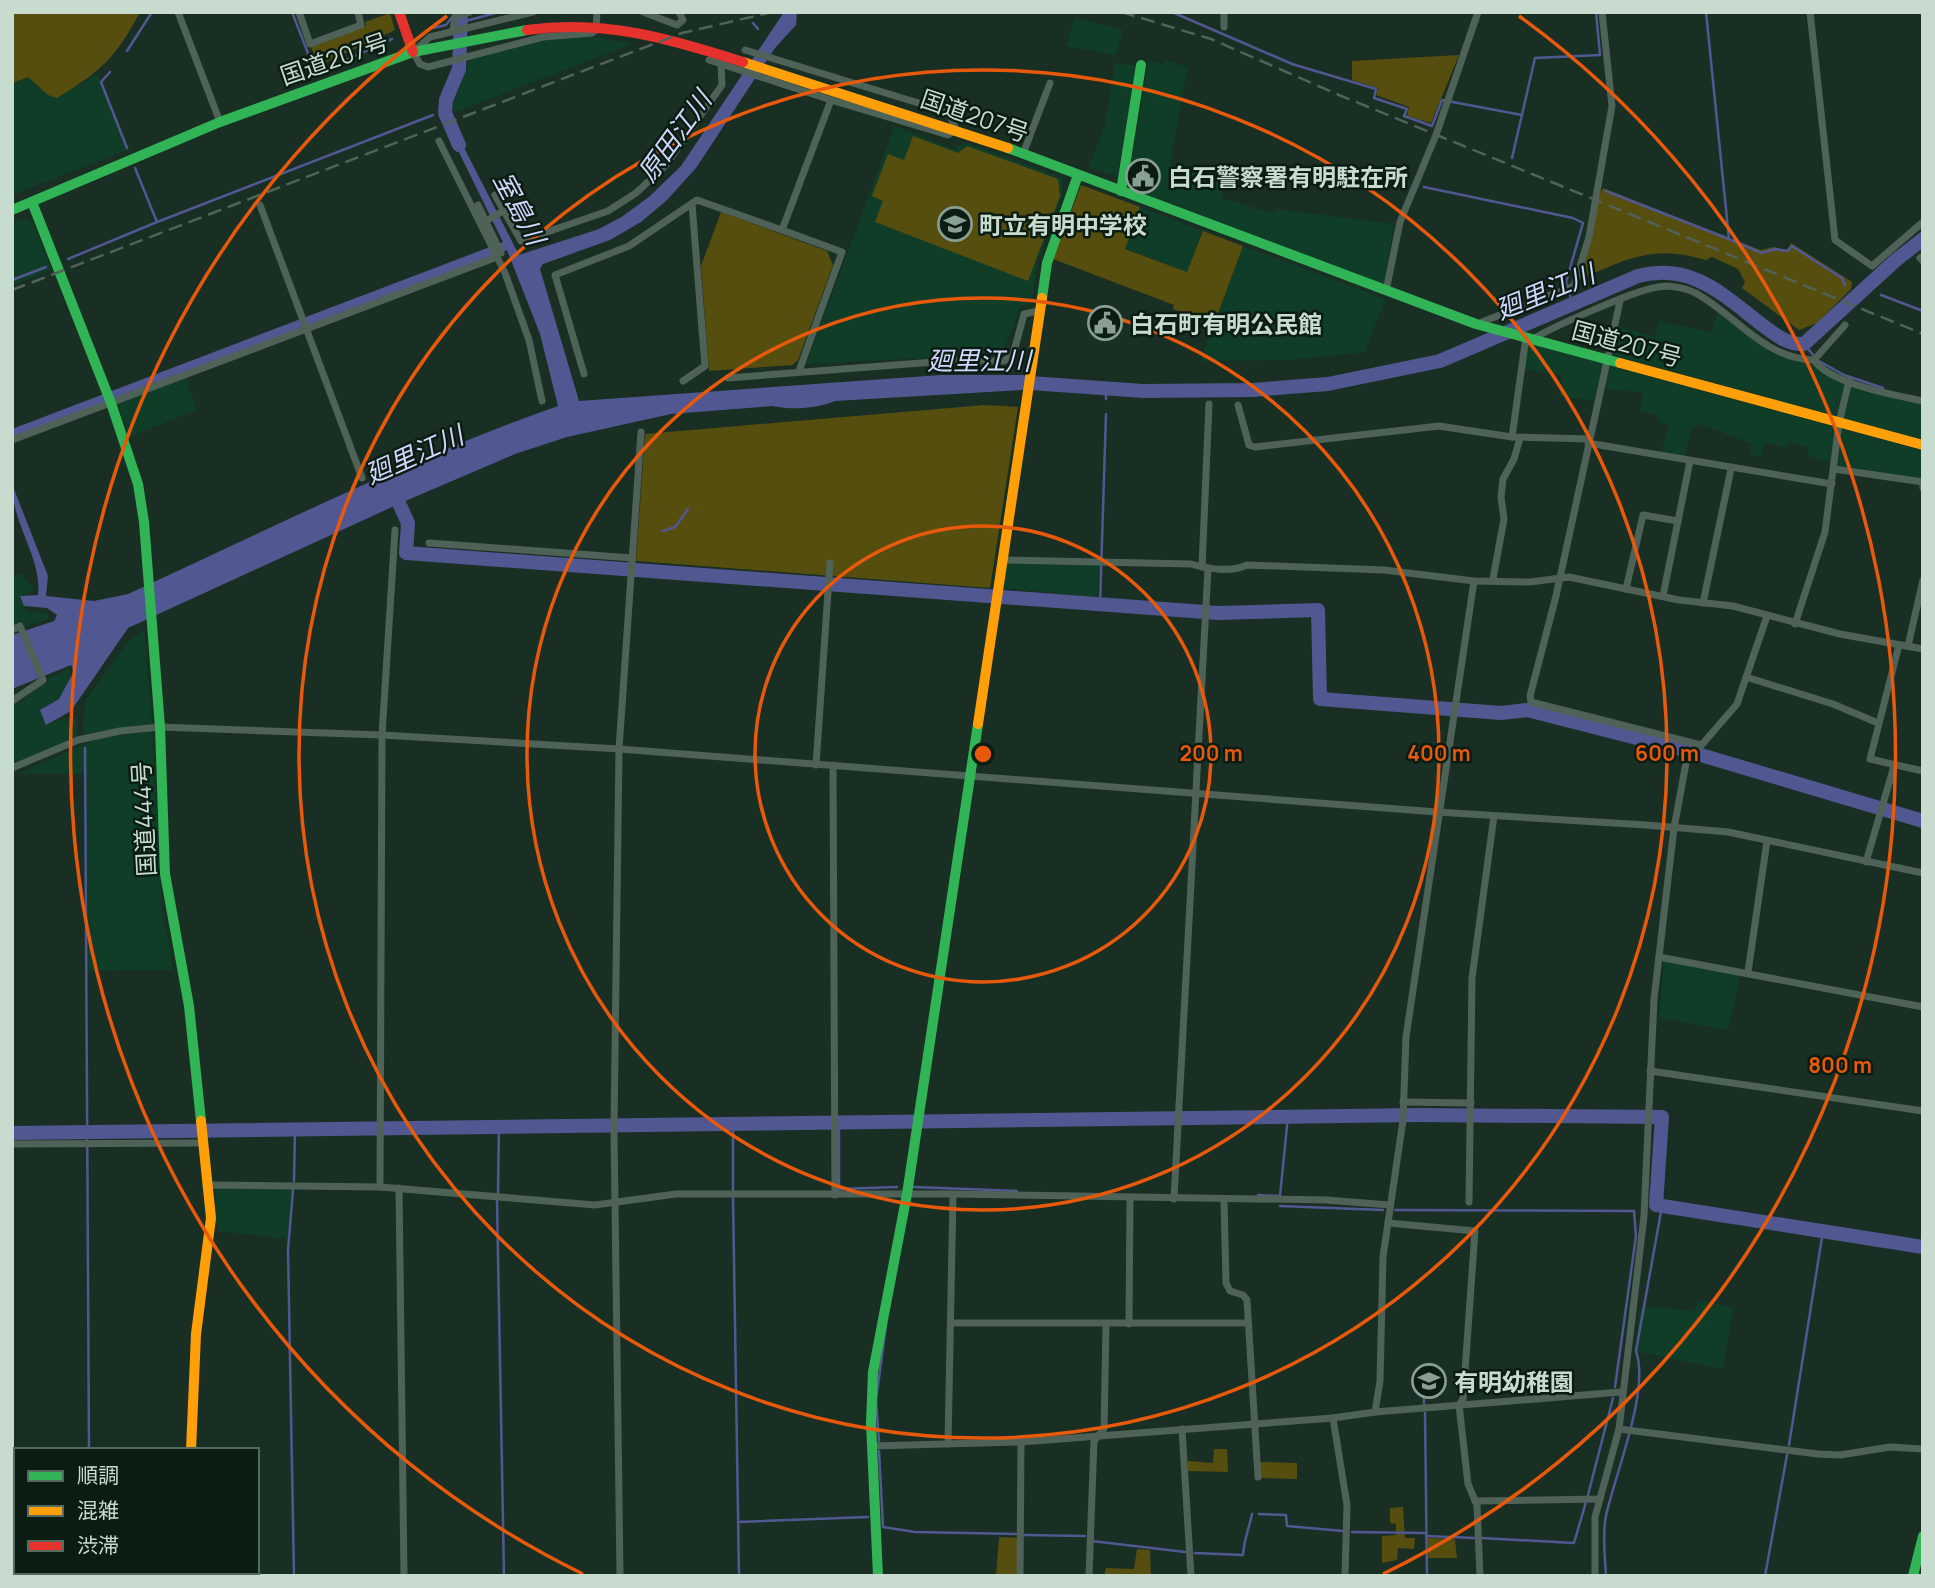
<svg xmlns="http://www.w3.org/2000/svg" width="1935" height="1588" font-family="Manrope,'Noto Sans JP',sans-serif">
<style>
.built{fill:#0f3d27}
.green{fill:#564e0f}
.water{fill:#505791}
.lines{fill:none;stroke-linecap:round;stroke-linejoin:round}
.stream{stroke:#505791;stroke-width:2.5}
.river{stroke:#505791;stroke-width:14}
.street{stroke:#4f6258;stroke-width:7}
.fast{stroke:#30b455;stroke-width:10}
.slow{stroke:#ff9f0a;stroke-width:10}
.jam{stroke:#e5322d;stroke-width:10}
.rail{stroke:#516259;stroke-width:2.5;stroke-dasharray:14 7;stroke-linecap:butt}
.ring{fill:none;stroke:#e8590c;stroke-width:3.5}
.labels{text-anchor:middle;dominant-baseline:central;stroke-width:5;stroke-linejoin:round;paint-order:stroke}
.street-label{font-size:24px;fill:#c7dccf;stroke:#0b1c13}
.poi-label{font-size:24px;font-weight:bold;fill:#c7dccf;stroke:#0b1c13;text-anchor:start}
.water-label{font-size:26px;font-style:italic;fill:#d0d6fd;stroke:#0b1c13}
.centre{fill:#e8590c;stroke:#0b1c13;stroke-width:3.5}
.ring-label{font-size:21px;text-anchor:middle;font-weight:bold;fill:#e8590c;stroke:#0b1c13;stroke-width:5;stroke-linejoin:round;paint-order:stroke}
</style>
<rect width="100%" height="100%" fill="#1a2f24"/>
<!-- built -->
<g class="built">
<path d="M1075 18 1123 30 1116 55 1066 46Z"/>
<path d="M565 37H598L632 44 453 113 452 106 470 60 540 41Z"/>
<path d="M1149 60 1162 64 1164 60 1188 67 1170 164 1224 178 1221 198 1272 213 1276 209 1394 224 1384 285 1131 188 1128 181Z"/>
<path d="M1115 63 1138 66 1117 176 1089 168 1105 124Z"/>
<path d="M97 74 130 149 12 195 14 81 28 77 48 95 57 98Z"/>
<path d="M895 126 955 150 957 146 967 143 1063 178 1061 199 1038 260 1031 305 1021 306 1002 354 806 364Z"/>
<path d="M1140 207 1203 231 1187 272 1125 248Z"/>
<path d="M24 218 33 222 51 269 12 285V223Z"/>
<path d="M1243 246 1385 299 1365 352 1291 360 1200 361Z"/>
<path d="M1718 312 1773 354 1820 364 1849 379 1885 390 1923 398V440L1609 354 1617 326 1655 337 1658 321 1712 332Z"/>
<path d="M1530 344 1923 451V481L1836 468V463L1807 456 1809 448 1789 442 1787 448 1765 442 1761 457 1749 454 1752 444 1700 424 1692 428 1684 458 1661 453 1669 425 1658 422 1659 416 1640 411 1643 393 1598 388 1595 401 1559 396 1562 375 1523 369 1527 345Z"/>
<path d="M185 377 197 410 129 437 117 403Z"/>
<path d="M1006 564 1099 565 1097 597 1003 588Z"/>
<path d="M21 573 35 590 20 597 27 612 48 613 49 619 24 627 22 621 12 625V577Z"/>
<path d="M144 630 152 724 83 734 85 701 129 641Z"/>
<path d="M69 669 72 677 59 699 40 710 46 724 78 715 77 737 12 764V705L22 701 35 688 48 683 47 679Z"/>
<path d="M152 731 162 909 173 970 86 971V774H17L97 739Z"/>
<path d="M1664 960 1741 974 1728 1030 1659 1018Z"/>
<path d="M215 1188 292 1189 288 1239 217 1231Z"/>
<path d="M1698 1300 1733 1307 1723 1369 1634 1351 1641 1306 1694 1311Z"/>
</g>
<!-- green -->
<g class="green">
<path d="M12 12H140C116 58 100 72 57 98L48 95 28 77 12 83Z"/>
<path d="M390 13 395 30 318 66 311 47 366 26 365 22Z"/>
<path d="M1459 55 1431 123 1407 116 1409 107 1376 95 1378 88 1352 80V61Z"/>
<path d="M913 136 958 153 967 146 1058 179 1060 196 1028 281 875 222 883 201 872 196 888 154 904 160Z"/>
<path d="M1081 185 1140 207 1125 249 1187 272 1203 231 1243 246 1214 324 1173 309 1174 305 1053 259Z"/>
<path d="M1603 188 1760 250 1774 247 1787 250 1791 243 1852 282 1851 289 1817 323 1799 330 1742 288 1745 282 1738 269 1712 257 1706 260C1652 244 1627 259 1578 280L1598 196Z"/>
<path d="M721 212 827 251 833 265 798 360 792 365 709 371 701 266Z"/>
<path d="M985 405 1018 407 990 588 636 561 645 434Z"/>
<path d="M1214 1449H1227L1228 1472 1187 1471 1188 1461 1213 1463Z"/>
<path d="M1260 1462 1297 1463V1479L1260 1478Z"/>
<path d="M1403 1507 1405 1538H1415L1414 1549 1398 1548 1397 1560 1382 1563V1536L1396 1535V1524L1390 1523V1508Z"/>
<path d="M999 1537 1018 1538 1017 1576H996Z"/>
<path d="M1428 1538 1455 1539 1457 1558H1428Z"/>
<path d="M1137 1549 1150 1550 1151 1576H1104L1106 1568 1134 1569Z"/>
</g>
<!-- water -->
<path class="water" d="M784 12H797L796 25 775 48 696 168 667 200 641 222 610 240 543 264 540 269 579 401 941 375H1024L1022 390 835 401C815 409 793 410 772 406L671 414 567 437 515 454 403 502 128 628 71 711 46 725 40 710 59 699 74 671 71 665 12 689V635L54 621 57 615 47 608 24 606 20 596 38 595C42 557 12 525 12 484L48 576 46 596 94 601 128 594C270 529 410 458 558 406L540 334 507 250 12 437V429L503 242 448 130 454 128 519 255 599 229 623 216 650 196 681 166Z"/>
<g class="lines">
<!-- stream -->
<g class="stream">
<path d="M292 12 316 74 392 39"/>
<path d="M1172 12 1292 64 1376 89 1374 98 1407 109 1404 116 1432 126 1442 100 1522 115"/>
<path d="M1706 12 1729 239 1762 253 1775 249 1787 251 1792 246 1842 278 1845 285"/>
<path d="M462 22 499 12"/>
<path d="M753 23 758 29"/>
<path d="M433 28 446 25 453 16"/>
<path d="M127 51 152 12"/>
<path d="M110 72 101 82 127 148"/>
<path d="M1512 158 1535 58 1600 55 1596 12"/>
<path d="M1424 187 1573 218 1583 223 1566 282 1573 305"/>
<path d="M1606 191 1729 239"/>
<path d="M157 222 433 115"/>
<path d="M68 259 157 222 135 168"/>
<path d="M12 280 46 267"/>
<path d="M1881 295 1923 311"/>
<path d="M1804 344 1814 356"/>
<path d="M1819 361 1844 375 1883 388"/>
<path d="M1106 399V390"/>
<path d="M663 531 675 527 688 509"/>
<path d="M1100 604 1106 414"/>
<path d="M85 748 89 1450"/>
<path d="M839 1122V1189L897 1187"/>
<path d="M294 1181 295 1130"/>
<path d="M914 1187 1017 1191"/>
<path d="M293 1190 288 1250 294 1576"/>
<path d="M733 1190V1123"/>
<path d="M498 1193 499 1127"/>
<path d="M1258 1195 1280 1196 1288 1116"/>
<path d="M733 1198 739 1576"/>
<path d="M497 1201 504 1576"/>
<path d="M1280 1206 1383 1210"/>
<path d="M1651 1207 1656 1205"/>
<path d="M1395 1210 1634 1211 1636 1236 1615 1387"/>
<path d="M1424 1399V1404"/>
<path d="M1425 1413 1427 1576"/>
<path d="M879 1441 876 1400 886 1325"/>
<path d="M1789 1445 1823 1231"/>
<path d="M879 1451 883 1527 915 1532 1016 1534"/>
<path d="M1588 1495 1613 1398"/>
<path d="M1259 1514 1286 1515 1287 1526 1343 1531"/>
<path d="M738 1522 868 1517"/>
<path d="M1352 1532 1426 1533"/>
<path d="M1024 1535 1085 1536"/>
<path d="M1426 1536 1475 1538"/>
<path d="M1481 1538 1574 1543 1586 1502"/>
<path d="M1092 1541 1185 1552"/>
<path d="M1195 1553 1243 1555C1244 1539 1249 1529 1252 1514"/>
<path d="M1606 1576C1605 1557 1602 1534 1606 1516 1615 1474 1650 1391 1636 1351L1662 1206"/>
<path d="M1765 1576 1787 1455"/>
</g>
<!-- river -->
<g class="river">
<path d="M459 145 445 113 446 100 459 69 461 12"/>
<path d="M1015 382 1143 391 1252 390 1328 384 1440 361 1638 276C1693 262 1724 296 1765 327 1777 336 1789 345 1804 344L1896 260 1923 239"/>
<path d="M394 492 408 523 406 553 1218 613 1318 610 1320 699 1501 713 1527 710 1684 750 1923 821"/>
<path d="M12 1133 1419 1115 1662 1117 1656 1205 1923 1247"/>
</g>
<!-- street -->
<g class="street">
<path d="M178 12 220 122"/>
<path d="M299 12 310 44 361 25 358 12"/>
<path d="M533 12 430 37 413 52 420 64 428 67 543 37 592 33 596 30 597 12"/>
<path d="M643 12 677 25 683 20 679 12"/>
<path d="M1224 12V27"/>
<path d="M1810 12 1835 240 1872 266 1923 222"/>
<path d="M453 30 455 16 470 12"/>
<path d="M709 60 831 100"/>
<path d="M439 141 505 273 529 340 542 401"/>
<path d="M1023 154 1050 83"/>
<path d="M495 195 521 241 608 211 636 193 665 166 722 85 721 64"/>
<path d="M260 205 362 478"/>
<path d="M478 205 501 253"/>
<path d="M486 221 503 211"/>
<path d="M782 230 842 252 799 371"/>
<path d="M1923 256 1920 258 1923 261"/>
<path d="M1386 291 1400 222 1436 135 1478 12"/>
<path d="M1620 301 1556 596 1530 696 1531 702 1701 745"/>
<path d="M1477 324 1574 286 1589 237 1612 106 1602 12"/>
<path d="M1814 360 1845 325"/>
<path d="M584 374 555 275 629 246 697 200 782 230 831 100 948 135 956 129 950 116 938 109 745 50"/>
<path d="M728 378 947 361H1004L1013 355 1024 314 1039 311"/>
<path d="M683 381 705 366 692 204"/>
<path d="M1238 405 1249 445 1255 447 1439 426 1512 437 1589 439"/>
<path d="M1512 437 1525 344C1544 330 1635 290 1658 287 1671 285 1688 288 1699 295 1738 318 1766 359 1814 360 1830 384 1895 395 1923 401"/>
<path d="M12 440 497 257"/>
<path d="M1588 443 1832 484"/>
<path d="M1834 469 1923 482V488"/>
<path d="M429 543 632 558"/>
<path d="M1002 560 1191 564C1209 569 1230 573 1247 565L1384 570 1474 581 1530 582 1569 577 1679 600 1733 606 1840 634 1923 649"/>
<path d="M1202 567 1209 404"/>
<path d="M1493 579 1504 519 1501 497 1503 479 1514 459 1520 438"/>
<path d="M1626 589 1643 515 1678 521"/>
<path d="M1663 596 1690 461"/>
<path d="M1703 603 1731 469"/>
<path d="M1795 624 1825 532 1839 423 1849 381"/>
<path d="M12 630 20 626 43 680 12 701"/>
<path d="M1899 645 1870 759 1923 771"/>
<path d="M1908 646 1923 580"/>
<path d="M1746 677 1833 704 1878 723"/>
<path d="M816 765 830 563"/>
<path d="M833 765 835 1195"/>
<path d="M12 768 78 740 120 731 160 727 382 735 619 749 1437 812 1646 825 1728 832 1923 873"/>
<path d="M1866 862 1894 766"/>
<path d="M1659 957 1923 1007"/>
<path d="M1748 972 1767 841"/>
<path d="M1650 1071 1923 1111"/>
<path d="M1403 1102 1471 1103"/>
<path d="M12 1144 204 1143"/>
<path d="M209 1185 380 1187 595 1205 676 1194H953L1326 1200 1390 1205"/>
<path d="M380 1187 382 735 395 530"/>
<path d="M399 1188 404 1576"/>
<path d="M1174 1199 1208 568"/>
<path d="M1224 1200 1226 1283 1230 1291 1243 1295 1247 1300 1258 1477"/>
<path d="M1469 1202 1472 978 1494 816"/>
<path d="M1388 1223 1475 1231 1463 1399 1459 1405 1468 1484 1477 1505 1480 1576"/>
<path d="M951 1323H1246"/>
<path d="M1129 1324 1130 1198"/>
<path d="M1375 1412 1380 1381 1383 1257 1403 1120 1406 1037 1474 581"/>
<path d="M1333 1418 1347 1505 1345 1576"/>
<path d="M1182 1429 1191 1576"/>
<path d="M1619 1429 1818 1454 1840 1455 1890 1447 1923 1449"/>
<path d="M948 1444 953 1194"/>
<path d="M872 1446 1021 1442 1333 1418 1375 1412 1621 1392"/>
<path d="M1475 1501 1600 1499"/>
<path d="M12 1531 16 1532"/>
<path d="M620 1576 614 1129 619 749 641 432"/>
<path d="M1020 1576 1021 1442"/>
<path d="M1089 1576 1094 1441 1104 1429 1106 1325"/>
<path d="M1595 1576V1517L1619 1429 1644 1216 1654 999 1674 828 1686 763 1737 704 1767 616"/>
</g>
<!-- fast -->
<g class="fast">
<path d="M1008 148 1476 324 1620 363"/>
<path d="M1121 191 1141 65"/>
<path d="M32 202 111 403 138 484 144 522 160 727 165 874 189 1006 201 1121"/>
<path d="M12 210 220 122 413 52 527 30"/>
<path d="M1042 298 1047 263 1078 175"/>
<path d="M186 1576 187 1572"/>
<path d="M878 1576 871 1423 873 1372 907 1194 978 724"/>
<path d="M1913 1576 1923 1536"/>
</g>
<!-- slow -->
<g class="slow">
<path d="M743 62 1008 148"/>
<path d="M1620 363 1923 445"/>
<path d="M978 724 1042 298"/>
<path d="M191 1450 196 1334 211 1218 201 1121"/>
</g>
<!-- jam -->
<g class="jam">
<path d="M399 12 413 52"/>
<path d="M527 30C604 19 671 39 743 62"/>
</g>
<!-- rail -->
<g class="rail">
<path d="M1121 12 1211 39 1339 95 1923 334"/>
<path d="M12 290 682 33 773 12"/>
</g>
</g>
<!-- distance rings -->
<g class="ring">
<circle cx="983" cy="754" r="228"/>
<circle cx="983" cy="754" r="456"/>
<circle cx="983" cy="754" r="684"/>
<path d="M583 1574A912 912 0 0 1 447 16M1519 16A912 912 0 0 1 1383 1574"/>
</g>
<!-- icons -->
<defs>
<g id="civic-ring" transform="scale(1.75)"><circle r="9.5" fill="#0b1c13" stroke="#8a9f93" stroke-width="1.5"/><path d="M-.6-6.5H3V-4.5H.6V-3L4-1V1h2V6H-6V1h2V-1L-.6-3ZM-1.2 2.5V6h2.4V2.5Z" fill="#8a9f93"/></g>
<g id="school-ring" transform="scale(1.75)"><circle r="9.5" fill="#0b1c13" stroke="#8a9f93" stroke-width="1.5"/><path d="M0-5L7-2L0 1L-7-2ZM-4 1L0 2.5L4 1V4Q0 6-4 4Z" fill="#8a9f93"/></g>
</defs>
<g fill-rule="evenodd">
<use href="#civic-ring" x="1143" y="176"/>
<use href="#school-ring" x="955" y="224"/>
<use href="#civic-ring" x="1105" y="323"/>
<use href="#school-ring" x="1429" y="1381"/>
</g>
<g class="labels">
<!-- street labels -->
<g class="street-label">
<text transform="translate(334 58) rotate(-19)">国道207号</text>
<text transform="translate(975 115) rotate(19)">国道207号</text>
<text transform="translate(1627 343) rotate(15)">国道207号</text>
<text transform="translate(143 819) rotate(-93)">国道444号</text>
</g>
<!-- poi labels -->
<g class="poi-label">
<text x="1168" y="176">白石警察署有明駐在所</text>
<text x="979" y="224">町立有明中学校</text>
<text x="1130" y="323">白石町有明公民館</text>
<text x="1454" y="1381">有明幼稚園</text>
</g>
<!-- water labels -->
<g class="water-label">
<text transform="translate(674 136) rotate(-54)">原田江川</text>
<text transform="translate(520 208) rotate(62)">室島川</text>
<text transform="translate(1545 291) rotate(-22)">廻里江川</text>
<text x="979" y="360">廻里江川</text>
<text transform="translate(414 454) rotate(-24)">廻里江川</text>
</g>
</g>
<circle cx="983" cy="754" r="10" class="centre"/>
<g class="ring-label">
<text x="1211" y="761">200 m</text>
<text x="1439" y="761">400 m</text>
<text x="1667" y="761">600 m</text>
<text x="1840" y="1073">800 m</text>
</g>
<!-- border -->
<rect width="1935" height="1588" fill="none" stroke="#c7dccf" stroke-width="28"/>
<!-- legend -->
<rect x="14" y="1448" width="245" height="126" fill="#0b1c13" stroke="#56695e" stroke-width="2"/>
<rect x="28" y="1471" width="35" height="10" fill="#30b455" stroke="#56695e" stroke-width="2"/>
<text x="77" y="1483" font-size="21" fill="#c7dccf">順調</text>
<rect x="28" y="1506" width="35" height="10" fill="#ff9f0a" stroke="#56695e" stroke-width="2"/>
<text x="77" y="1518" font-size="21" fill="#c7dccf">混雑</text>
<rect x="28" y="1541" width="35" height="10" fill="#e5322d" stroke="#56695e" stroke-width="2"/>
<text x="77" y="1553" font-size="21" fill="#c7dccf">渋滞</text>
</svg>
